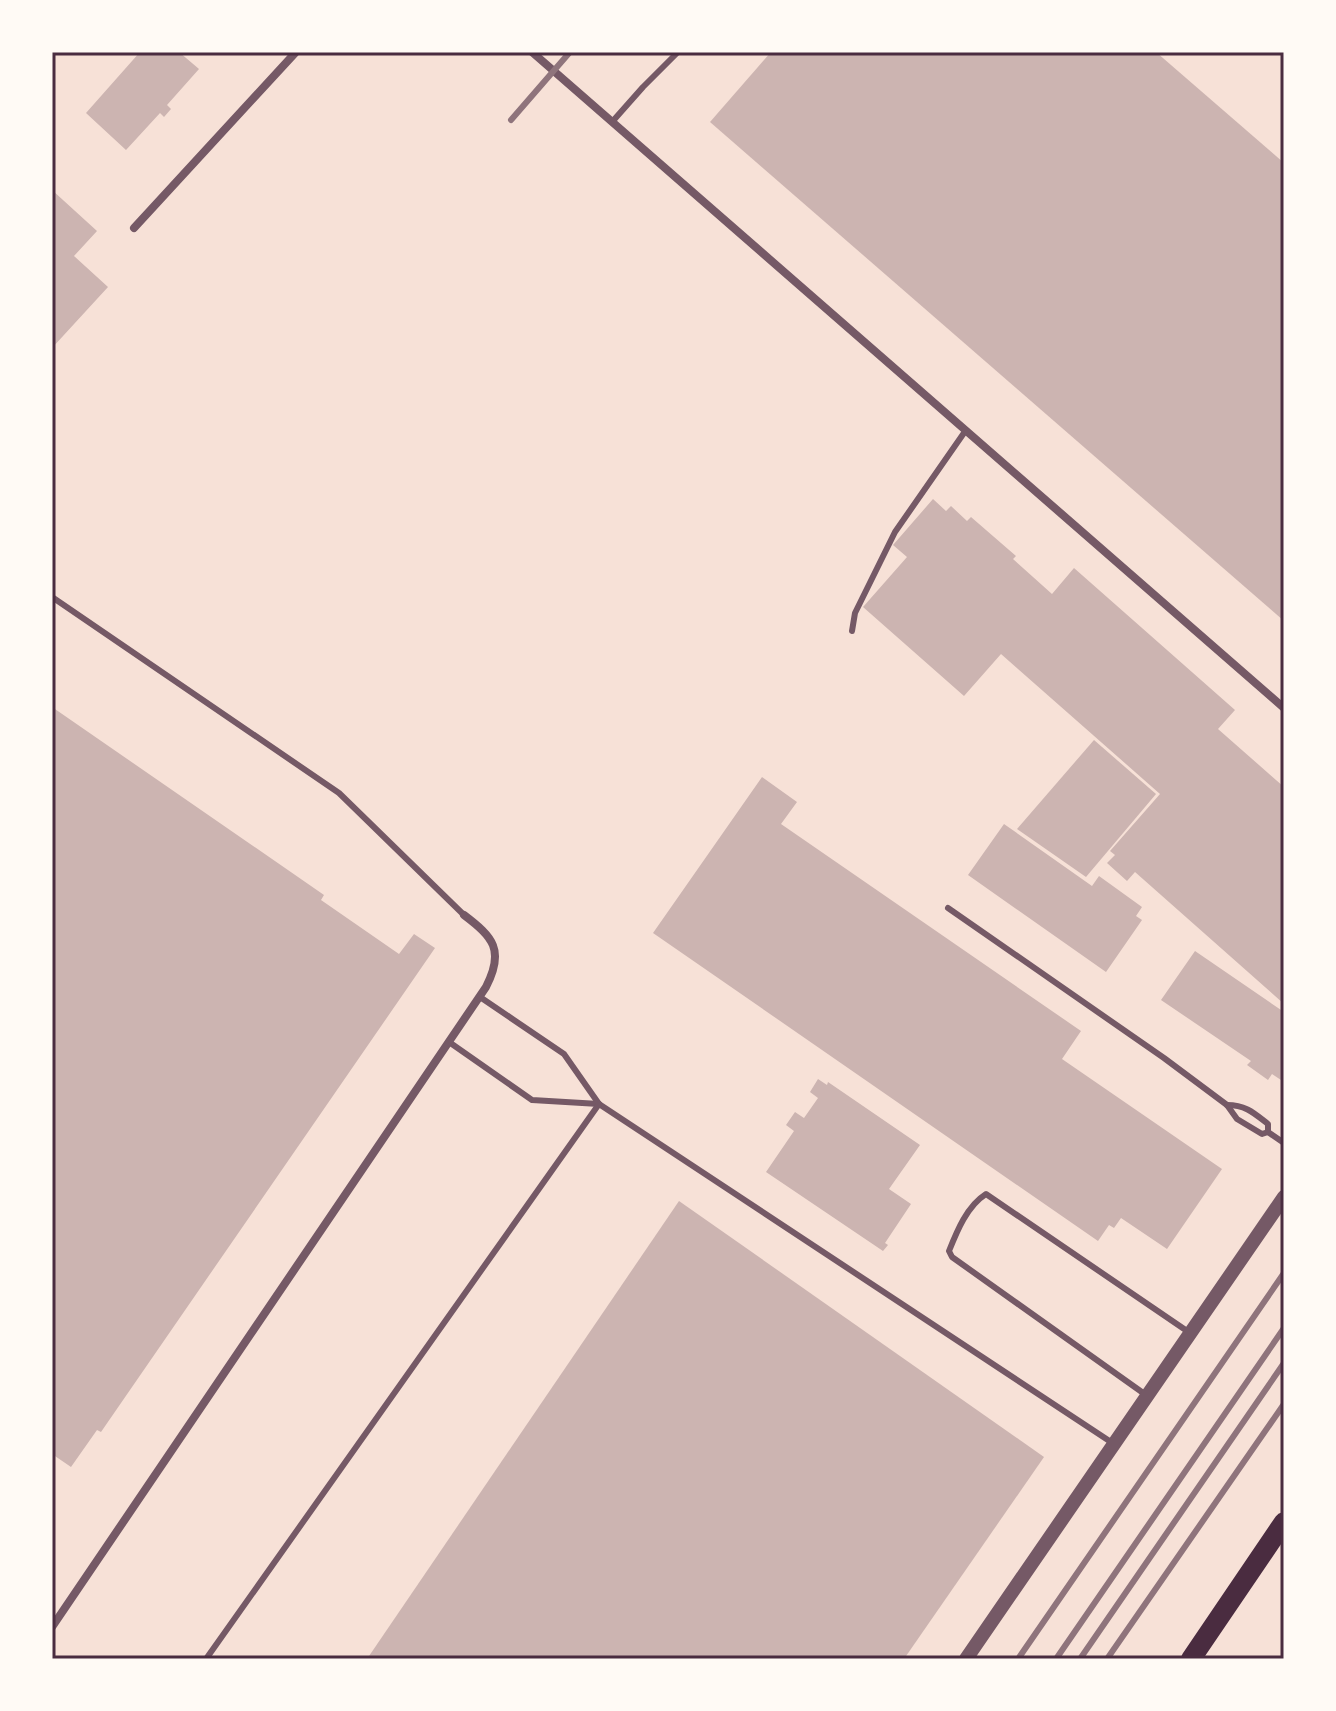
<svg xmlns="http://www.w3.org/2000/svg" width="1336" height="1711" font-family="'Playfair Display',serif">
<style>
.building{fill:#ccb4b1}
.lines{fill:none;stroke-linecap:round;stroke-linejoin:round}
.service{stroke:#755966;stroke-width:6}
.minor{stroke:#755966;stroke-width:8}
.tertiary{stroke:#755966;stroke-width:14}
.primary{stroke:#4a2c40;stroke-width:20}
.rail{stroke:#8f747c;stroke-width:6}
.neatline{fill:none;stroke:#4a2c40;stroke-width:3}
</style>
<rect width="100%" height="100%" fill="#f7e1d7"/>
<!-- building -->
<g class="building">
<path d="M140 52H179L199 69 167 105 171 109 164 117 160 113 126 150 86 113Z"/>
<path d="M771 52H1156L1284 163V621L710 122Z"/>
<path d="M52 190 97 231 74 256 108 287 52 348Z"/>
<path d="M933 499 946 511 951 506 967 521 971 517 1016 556 1013 559 1052 594 1074 568 1235 710 1218 729 1284 787V1004L1135 872 1127 881 1107 863 1115 855 1110 851 1160 794 1001 654 964 696 863 607 907 557 893 545Z"/>
<path d="M52 707 324 895 321 900 399 954 414 934 435 948 101 1432 97 1430 71 1467 52 1454Z"/>
<path d="M1094 740 1156 794 1086 877 1017 829Z"/>
<path d="M762 777 797 802 781 824 1081 1031 1062 1059 1222 1169 1167 1249 1121 1218 1114 1228 1109 1225 1098 1241 653 933Z"/>
<path d="M1004 824 1092 886 1099 876 1142 907 1136 916 1142 920 1106 972 968 875Z"/>
<path d="M1195 951 1284 1012V1077L1281 1080 1272 1074 1268 1080 1247 1065 1251 1061 1161 1000Z"/>
<path d="M818 1079 827 1085 828 1082 920 1145 889 1189 911 1204 885 1243 888 1245 883 1251 766 1172 794 1131 786 1125 795 1112 804 1118 818 1098 810 1092Z"/>
<path d="M679 1201 1044 1457 904 1659H367Z"/>
</g>
<g class="lines">
<!-- service -->
<g class="service">
<path d="M612 122 643 87 678 52"/>
<path d="M52 597 339 793 464 915"/>
<path d="M852 631 855 613 895 532 966 430"/>
<path d="M948 908 1164 1058 1227 1105 1237 1119 1262 1134 1268 1132 1284 1143"/>
<path d="M480 997 564 1054 599 1104 1114 1444"/>
<path d="M449 1042 532 1100 599 1104"/>
<path d="M1227 1105C1246 1105 1254 1113 1268 1124V1132"/>
<path d="M1146 1395 952 1257 949 1251C957 1231 967 1206 986 1194L1190 1333"/>
<path d="M206 1659 599 1104"/>
</g>
<!-- minor -->
<g class="minor">
<path d="M532 52 1284 708"/>
<path d="M134 228 296 52"/>
<path d="M52 1627 486 987C505 950 493 937 464 915"/>
</g>
<!-- tertiary -->
<path class="tertiary" d="M966 1659 1284 1197"/>
<!-- primary -->
<path class="primary" d="M1191 1659 1284 1522"/>
<!-- rail -->
<g class="rail">
<path d="M511 120 570 52"/>
<path d="M1018 1659 1284 1273"/>
<path d="M1056 1659 1284 1328"/>
<path d="M1080 1659 1284 1363"/>
<path d="M1107 1659 1284 1404"/>
</g>
</g>
<!-- border -->
<rect width="1336" height="1711" fill="none" stroke="#fffaf5" stroke-width="108"/>
<rect x="54" y="54" width="1228" height="1603" class="neatline"/>
</svg>
